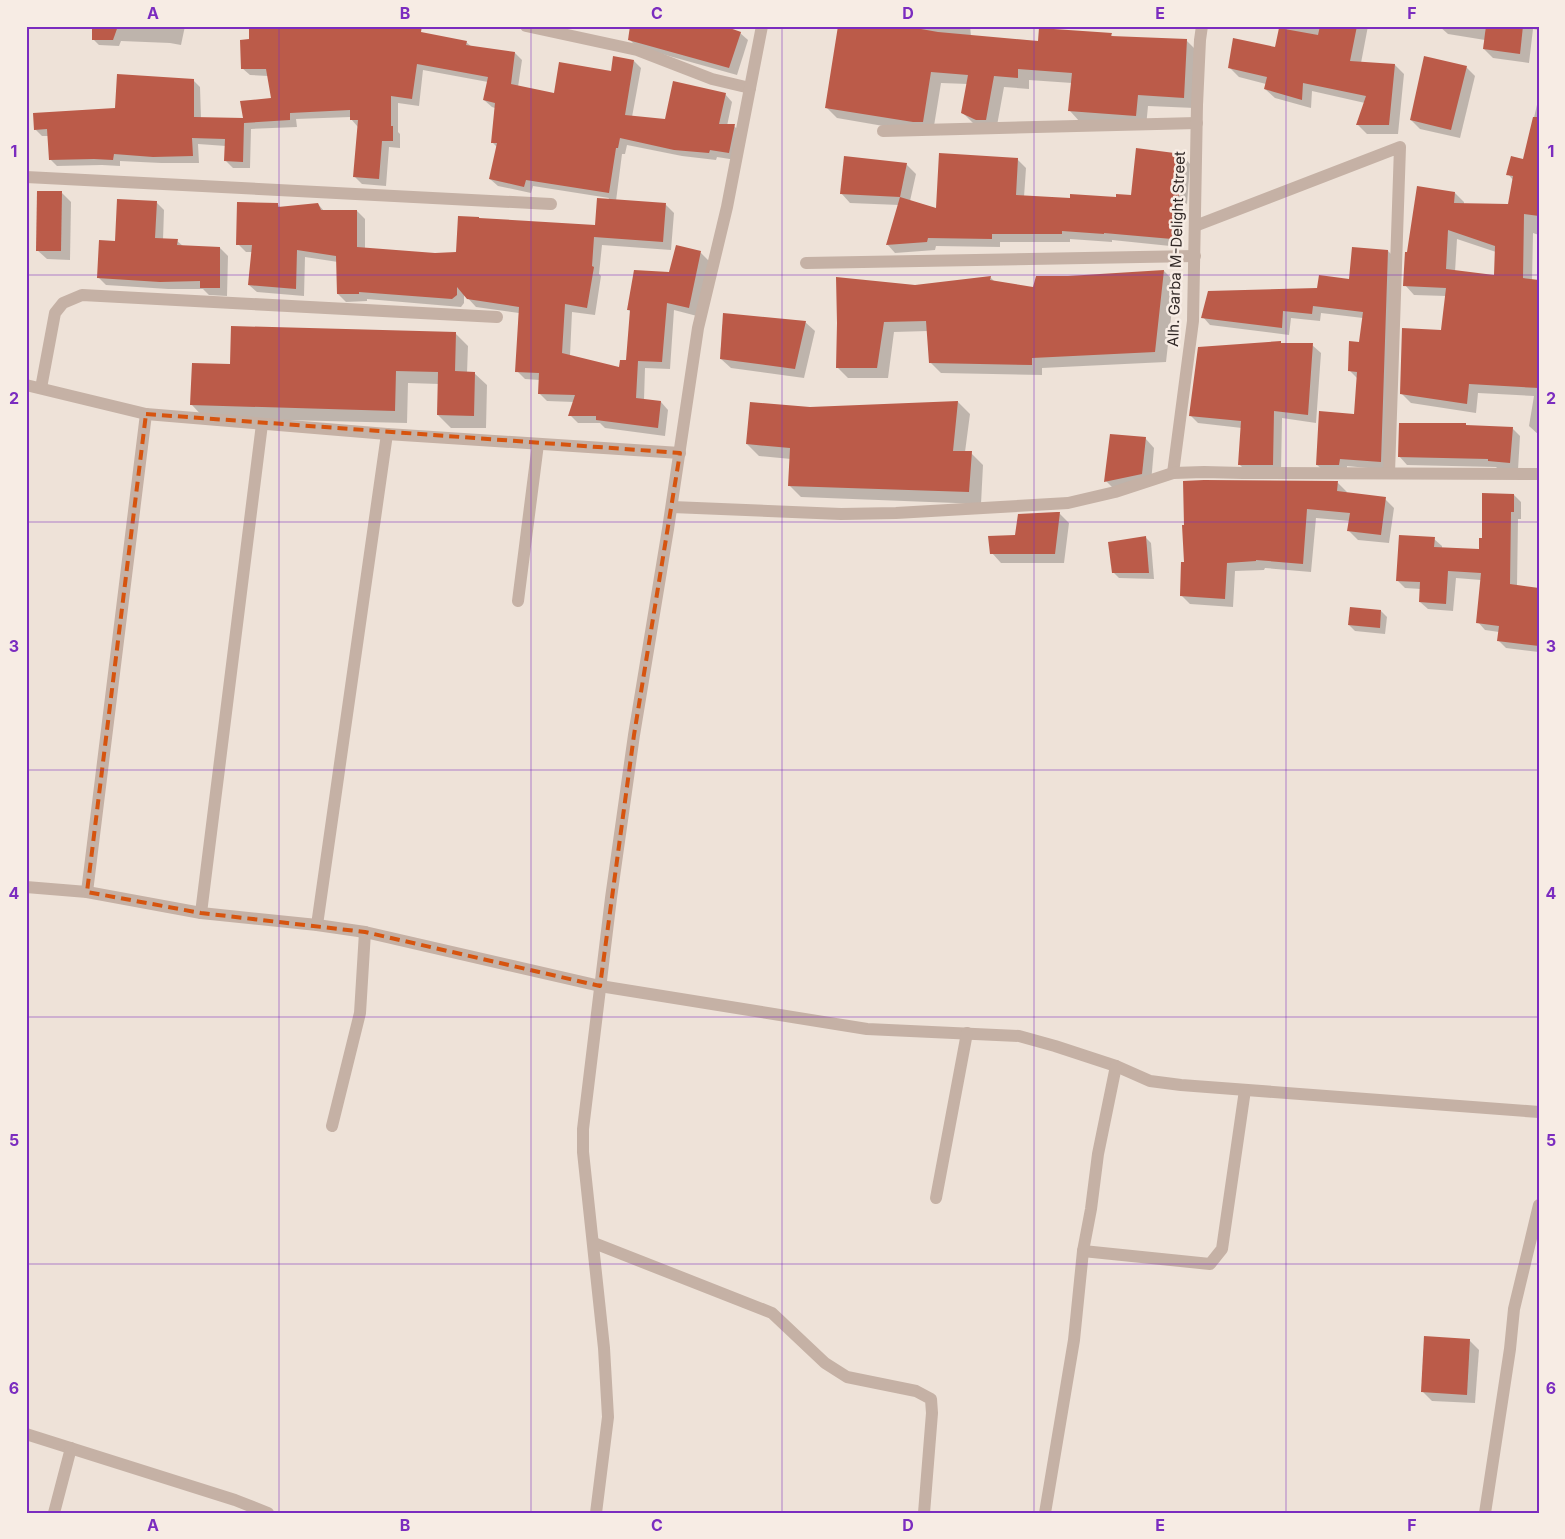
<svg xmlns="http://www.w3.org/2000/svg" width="1565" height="1539" font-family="Inter,sans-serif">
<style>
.shadow{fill:#0003;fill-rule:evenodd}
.building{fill:#bb5b49;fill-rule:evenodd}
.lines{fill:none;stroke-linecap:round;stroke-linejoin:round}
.minor{stroke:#c5b1a5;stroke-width:12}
.marked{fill:none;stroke:#d6540f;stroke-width:4;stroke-dasharray:10 6;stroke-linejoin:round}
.grid{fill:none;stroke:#7b2cbf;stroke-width:1;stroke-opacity:0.55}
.labels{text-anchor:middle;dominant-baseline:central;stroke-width:5;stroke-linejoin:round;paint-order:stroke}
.street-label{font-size:15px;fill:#312826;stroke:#f7ece4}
.neatline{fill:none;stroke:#7b2cbf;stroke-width:2}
.grid-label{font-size:16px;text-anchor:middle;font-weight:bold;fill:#7b2cbf}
</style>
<rect width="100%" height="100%" fill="#eee2d8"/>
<!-- shadow -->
<g class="shadow">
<path d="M93 26H185L181 45 170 43 121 41 119 46 99 45 93 39Z"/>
<path d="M839 26H970L971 36 1039 43 1111 35 1114 37 1186 40 1197 51 1195 108 1148 106 1146 127 1080 122 1070 111 1072 83 1029 80V89L1004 87 996 131 974 124 963 113 968 84 941 83 933 132 924 133 837 118 826 107Z"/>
<path d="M1281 26H1368L1361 63 1395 65 1404 74 1398 134H1367L1358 125 1365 103 1312 91 1311 108 1275 98 1265 89 1266 84 1239 77 1229 67 1276 48Z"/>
<path d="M1439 26H1539V30L1533 29 1529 63 1493 58 1484 49 1485 40 1448 34Z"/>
<path d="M740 33 748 40 737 75 637 47 629 39Z"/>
<path d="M466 42 472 47 515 53 522 60 518 87 555 94 612 73 634 61 641 68 632 117 666 120 725 94 732 102 727 126H734L741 133 736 160 717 157 716 160 682 156 627 145 625 154H622L616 201 666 205 674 213 671 250 602 245 599 274 601 276 595 315 572 312 570 356 621 369 627 362 631 312 628 310 670 273 676 247 701 253 709 261 697 316 674 310 670 369 645 368 644 400 661 402 668 410 665 436 605 428 600 423H578L570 415 574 402 547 401 539 393 540 380 525 379 517 371 519 313 476 307 464 294V303L461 307 367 299V301L346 302 338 294V262L305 257 304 296 257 292 249 285 253 252H246L238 244 277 204 281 208 318 204 324 211H357L365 219V249L435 254H457L596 226 609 198 533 186 531 193 498 186 490 179 497 147 492 142 495 108 492 107 484 100 488 82 423 70 419 106 398 103V132L400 134V148L389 147 386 186 362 184 355 177 358 127 351 119V117L296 119 297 127 251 129 250 168H233L226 161V146L198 144 199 163H161L120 161V166L102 165 57 166 50 159 49 136H42L35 129 116 109 193 80 200 87 201 118 245 120 272 99 268 76 250 75 242 68 418 50Z"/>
<path d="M1466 67 1475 76 1460 138 1420 129 1411 120Z"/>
<path d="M1539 96V235L1533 233 1532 281 1539 282V435L1529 426 1534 396 1478 393 1476 413 1411 403 1401 393 1442 331 1446 296 1414 295 1405 285 1408 253 1455 193 1464 202V204L1509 206 1513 180 1508 174 1524 161ZM1457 239 1496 252V276L1455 272Z"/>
<path d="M1182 155 1190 164 1187 204 1185 203 1180 247 1112 240V242L1070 239V242H1000V247L936 246 935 250 895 253 887 244 899 205 850 203 841 193 906 164 916 174 910 201 938 209 1017 159 1026 168 1024 197 1071 200 1117 199 1132 196Z"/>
<path d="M62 193 71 202 70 260 47 259 37 250Z"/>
<path d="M156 202 164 210 163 240 177 241 183 246 220 248 228 256 227 296 209 295 203 289H168L106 285 98 277 116 242Z"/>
<path d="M1388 251 1396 259 1388 470 1347 466V472H1325L1317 465 1355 415 1358 379 1350 371 1360 343 1363 318 1321 313 1320 321 1291 318 1289 335 1210 325 1203 317 1350 281Z"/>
<path d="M1164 271 1175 282 1166 362 1042 368V375L941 373 930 362 928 331 894 332 888 378H848L837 367 915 286 990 277 995 282 1034 288 1068 277Z"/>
<path d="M805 322 815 331 804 378 731 368 721 359Z"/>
<path d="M455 333 468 346 467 373H474L487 385 486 428H451L438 415 439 384 408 383 407 423 204 418 192 405 232 365Z"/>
<path d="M1282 344 1312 345 1321 353 1316 423 1282 418 1281 473 1247 472 1239 464 1242 428 1198 423 1190 415Z"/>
<path d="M958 402 970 414 965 452 971 453 983 465 981 504 801 497 789 485 791 459 759 456 747 444 810 408Z"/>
<path d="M1467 426 1512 428 1520 436 1518 470 1498 469 1496 467 1407 465 1399 456Z"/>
<path d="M1145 438 1154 448 1151 483 1115 490 1106 481Z"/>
<path d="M1338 483 1347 492 1346 493 1385 499 1394 508 1389 543 1358 540 1349 531 1350 521 1316 518 1311 572 1265 568 1264 570 1235 571 1233 607 1190 604 1181 595Z"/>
<path d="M1514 495 1521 502V519H1518L1517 586 1539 589V652L1506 648 1498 640 1499 632 1485 630 1478 622 1481 580 1456 578 1453 611 1428 609 1420 602 1421 589 1405 588 1397 580 1434 539 1442 546V548L1480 550 1483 539Z"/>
<path d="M1060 514 1069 523 1064 563H1001L992 553 1016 537 1019 515Z"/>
<path d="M1145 537 1151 543 1154 579 1119 578 1113 572Z"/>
<path d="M1381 611 1387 617 1385 634 1355 631 1349 625Z"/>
<path d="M1469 1340 1479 1350 1475 1403 1432 1401 1422 1391Z"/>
</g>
<!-- building -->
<g class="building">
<path d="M92 26H118L113 40H92Z"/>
<path d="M249 26H422L421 32 467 41 466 45 515 52 511 84 554 93 559 62 611 71 613 56 634 60 625 115 665 119 673 81 726 93 719 124H735L729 153 710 150 709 153 674 150 620 138 618 148H616L609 193 526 180 524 187 489 179 497 143H491L495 103 483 100 488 77 417 64 412 99 391 96V126H393V141H382L379 179 353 177 358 120H350V110L290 113V120L244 123 243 162 224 161 225 139 192 138 193 156 153 157 114 154 113 160 94 159 49 160 47 129 34 130 33 113 115 108 117 74 194 79V117L243 118 240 101 271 98 266 69H241L240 40 249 39Z"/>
<path d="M630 26H724L741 32 729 68 628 40Z"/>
<path d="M838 26H904L938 32 1038 41 1039 28 1112 33 1111 36 1187 39 1184 98 1138 95 1136 116 1068 111 1072 73 1018 69V78L994 76 986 120H976L961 113 968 75 931 72 923 122H913L825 108Z"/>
<path d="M1320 26H1357L1350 61 1395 64 1389 125H1356L1366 96 1303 83 1302 100 1264 89 1267 77 1228 68 1233 38 1275 47 1279 28 1318 35Z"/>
<path d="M1486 26H1523L1520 54 1483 49Z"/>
<path d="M1424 56 1467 66 1451 130 1410 120Z"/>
<path d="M1533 117H1539V216L1524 214 1523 278 1539 280V388L1469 384 1467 404 1400 394 1402 328 1441 330 1446 288 1403 286 1405 252H1407L1417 186 1455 192 1454 203 1508 204 1513 176 1506 175 1511 156 1523 159ZM1448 230 1495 246 1494 275 1446 269Z"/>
<path d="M1136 148 1182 154 1179 196 1177 195 1172 239 1104 233V234L1062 231V234H992V239L928 238 927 242 886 245 900 197 936 208 939 153 1018 158 1016 195 1070 198V194L1116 197V194L1131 195Z"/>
<path d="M844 156 907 163 900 197 840 194Z"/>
<path d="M37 191H62L61 251H36Z"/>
<path d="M597 198 666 203 663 242 594 237 592 266 594 267 587 308 565 304 562 353 619 367 620 360H626L630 310H627L634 270 669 272 676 245 701 251 689 308 667 303 662 362 638 361 636 398 661 401 658 428 596 420V416H568L575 395 538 394 539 373 515 372 519 307 467 299 457 287V295L452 299 359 292V294H337L336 256 297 250 296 289 248 285 252 245H236L237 202 278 203V207L318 203 321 210H357V247L435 253 456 252 458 216 479 217V218L595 225Z"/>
<path d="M117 199 157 201 155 238 178 239 177 245 220 247V288H200V281L160 282 97 278 99 240 115 241Z"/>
<path d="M1352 247 1388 250 1381 462 1340 459 1339 465H1316L1319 411 1354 414 1357 372 1348 371 1349 341 1359 342 1363 312 1313 306 1312 314 1283 311 1282 328 1201 318 1208 291 1317 288 1319 275 1349 279Z"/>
<path d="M1164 270 1155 352 1032 358V365L929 363 926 321 884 322 877 368H836L837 323 836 277 915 285 991 276 990 280 1033 287 1036 276H1068Z"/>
<path d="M723 313 806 321 795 369 720 359Z"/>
<path d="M231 326 456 332 455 371 475 372 474 416 437 415 438 372 396 371 395 411 190 405 192 363 230 364Z"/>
<path d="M1281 341V343H1313L1308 415 1274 411 1273 465H1238L1241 421 1189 416 1198 347Z"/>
<path d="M958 401 953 451H972L969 492 788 486 790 448 746 444 750 402 810 407Z"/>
<path d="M1399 423H1466V425L1513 427 1510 463 1488 461V459L1398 457Z"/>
<path d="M1110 434 1146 437 1142 474 1104 482Z"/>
<path d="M1204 480 1338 481 1337 491 1386 497 1381 535 1347 531 1350 513 1307 509 1303 564 1256 560V561L1227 563 1225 599 1180 596 1181 562H1184L1182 525H1184L1183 481Z"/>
<path d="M1482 493 1514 494V512H1511L1510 584 1539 588V646L1497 641 1499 626 1476 623 1481 573 1448 571 1446 604 1419 602 1420 582 1396 581 1399 535 1435 537 1434 547 1479 549V538H1482Z"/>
<path d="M1057 512H1060L1055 554H990L988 536 1015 535 1018 514Z"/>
<path d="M1146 536 1149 573H1112L1108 542Z"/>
<path d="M1350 607 1381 610 1380 628 1348 625Z"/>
<path d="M1424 1336 1470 1339 1467 1395 1421 1392Z"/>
</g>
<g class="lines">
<!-- minor -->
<g class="minor">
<path d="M526 26 637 50 712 79 750 88"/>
<path d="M883 131 1197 123"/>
<path d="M26 177 551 204"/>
<path d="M1195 226 1400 147 1389 473"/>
<path d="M806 263 1195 256"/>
<path d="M26 385 146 414 387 434 680 453"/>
<path d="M41 388 55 313 63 303 82 295 497 317"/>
<path d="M1173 473 1193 321 1197 105 1200 40 1202 26"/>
<path d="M672 507 841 514 896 513 1068 503 1115 492 1173 473 1204 472 1243 473 1539 474"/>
<path d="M518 601 538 444"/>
<path d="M26 887 87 892 201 913 317 925 365 932 600 986 867 1029 1019 1036 1055 1046 1116 1066 1150 1081 1181 1085 1539 1112"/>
<path d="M87 892 146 414"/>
<path d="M201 913 262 424"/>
<path d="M317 925 387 434"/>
<path d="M332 1126 360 1013 365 932"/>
<path d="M936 1198 967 1033"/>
<path d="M594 1243 772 1313 825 1363 847 1377 916 1391 931 1399 932 1413 924 1513"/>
<path d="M1083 1251 1210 1264 1222 1249 1245 1090"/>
<path d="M26 1434 235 1500 268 1513"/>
<path d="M54 1513 71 1448"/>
<path d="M596 1513 608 1417 604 1348 583 1152V1129L611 898 634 735 668 529 698 328 727 207 762 26"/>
<path d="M1045 1513 1074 1340 1083 1251 1091 1209 1098 1154 1116 1066"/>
<path d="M1485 1513 1510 1349 1514 1309 1539 1205"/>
</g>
</g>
<!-- marked area -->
<path class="marked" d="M146 414 680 453 634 735 600 986 365 932 201 913 87 892Z"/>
<!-- grid -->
<path class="grid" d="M279 26V1513M531 26V1513M782 26V1513M1034 26V1513M1286 26V1513M26 275H1539M26 522H1539M26 770H1539M26 1017H1539M26 1264H1539"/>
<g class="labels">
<!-- street labels -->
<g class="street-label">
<text transform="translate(1176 249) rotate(-88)">Alh. Garba M-Delight Street</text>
</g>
</g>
<!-- border -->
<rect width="1565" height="1539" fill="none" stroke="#f7ece4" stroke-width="55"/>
<rect x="28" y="28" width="1510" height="1484" class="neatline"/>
<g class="grid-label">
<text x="153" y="19">A</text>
<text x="405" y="19">B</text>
<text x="657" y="19">C</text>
<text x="908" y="19">D</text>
<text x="1160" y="19">E</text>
<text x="1412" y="19">F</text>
<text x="14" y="157">1</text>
<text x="1551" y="157">1</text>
<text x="14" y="404">2</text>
<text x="1551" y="404">2</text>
<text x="14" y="652">3</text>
<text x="1551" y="652">3</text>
<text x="14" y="899">4</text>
<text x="1551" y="899">4</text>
<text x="14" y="1146">5</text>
<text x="1551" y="1146">5</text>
<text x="14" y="1394">6</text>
<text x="1551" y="1394">6</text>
<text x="153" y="1531">A</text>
<text x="405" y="1531">B</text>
<text x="657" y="1531">C</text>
<text x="908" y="1531">D</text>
<text x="1160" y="1531">E</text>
<text x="1412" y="1531">F</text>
</g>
</svg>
